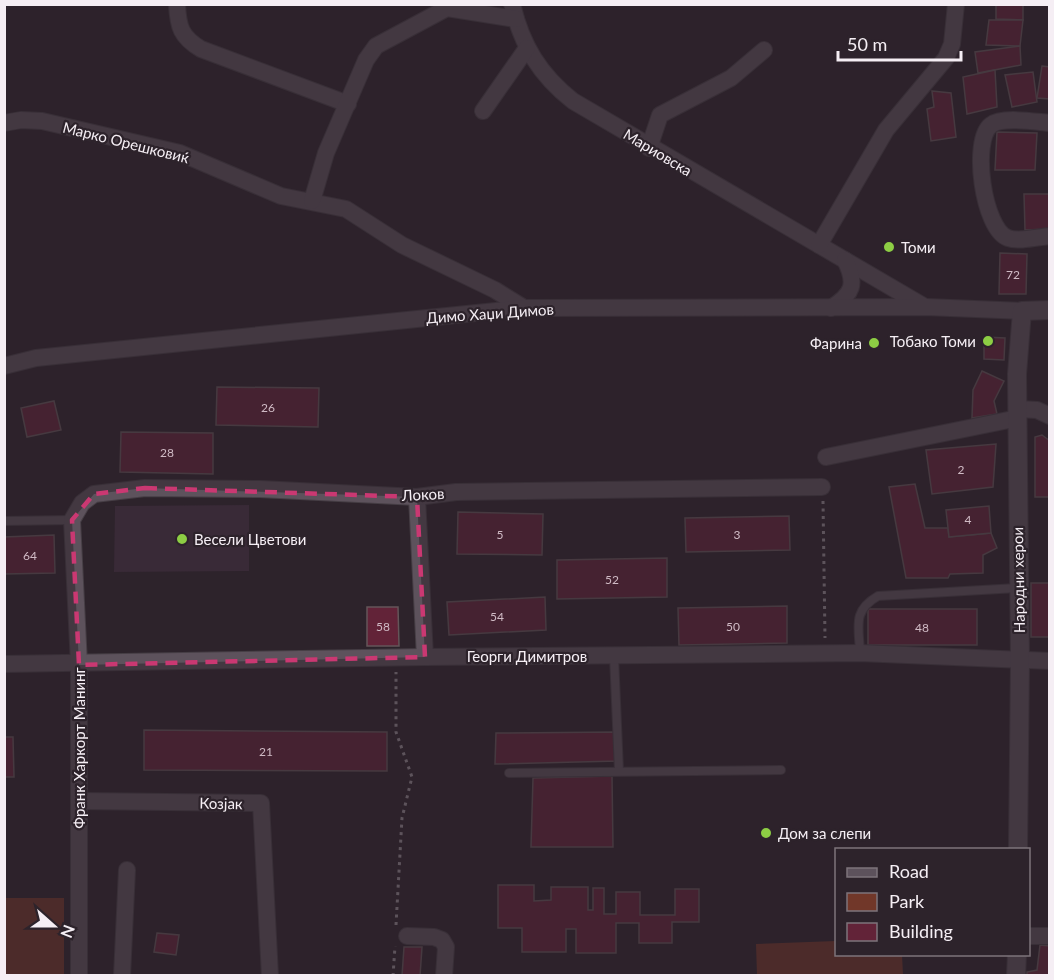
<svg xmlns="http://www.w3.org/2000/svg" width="1054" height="980" font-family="Lato,sans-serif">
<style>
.built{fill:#392a37}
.green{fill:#713729}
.building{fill:#622338;stroke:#645559;stroke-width:1.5}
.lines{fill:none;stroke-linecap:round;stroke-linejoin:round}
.lane-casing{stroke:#463e45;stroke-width:10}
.street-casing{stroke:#463e45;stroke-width:18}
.secondary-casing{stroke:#463e45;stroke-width:20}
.path{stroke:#978f96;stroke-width:3;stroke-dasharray:3 4.5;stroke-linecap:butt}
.lane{stroke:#5d525c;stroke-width:8}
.street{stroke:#5d525c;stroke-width:16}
.secondary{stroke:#5d525c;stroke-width:18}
.marked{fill:none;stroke:#ca3872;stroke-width:4.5;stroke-dasharray:12 8;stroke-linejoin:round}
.poi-dot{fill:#8dce44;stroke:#2d232b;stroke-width:2}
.labels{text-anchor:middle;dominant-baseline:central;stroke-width:4.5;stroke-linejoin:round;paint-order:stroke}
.number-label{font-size:12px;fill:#d0bbc5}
.street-label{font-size:15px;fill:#f5eef4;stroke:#2d232b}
.poi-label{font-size:15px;fill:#f5eef4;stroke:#2d232b;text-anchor:start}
</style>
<rect width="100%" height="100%" fill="#2d232b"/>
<!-- built -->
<path class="built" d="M249 505V571L114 572 115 506Z"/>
<!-- green -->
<g class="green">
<rect x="5" y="898" width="59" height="77"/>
<path d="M836 941V954L902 955 903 975H757L756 944Z"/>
</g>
<!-- building -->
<g class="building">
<path d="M996 4H1023V20L996 19Z"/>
<path d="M989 20H1023L1020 46 986 45Z"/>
<path d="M1020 46 1021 65 978 73 975 52Z"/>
<path d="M1042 66 1050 67V99L1037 98Z"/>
<path d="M995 70 997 107 967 114 963 77Z"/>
<path d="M1033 72 1037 102 1012 107 1005 75Z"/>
<path d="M932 91 951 93 956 137 931 141 927 109 934 107Z"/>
<path d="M997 132 1037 133 1035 170H995Z"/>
<path d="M1024 194H1050V229L1025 230Z"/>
<path d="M1000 253 1027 254 1026 294H999Z"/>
<path d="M984 337 1005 338 1004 360 984 359Z"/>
<path d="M982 371 1004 381 994 401 997 414 972 418 973 390Z"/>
<path d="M217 387 319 388 318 427 216 425Z"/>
<path d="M54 401 61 430 27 437 21 408Z"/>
<path d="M121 432 213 433V474L120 472Z"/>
<path d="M1042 435 1050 441V497H1035V437Z"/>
<path d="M996 444 993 487 932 494 926 450Z"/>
<path d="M915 484 925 528H948L949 537 991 533 997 548 983 555V573L950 574 948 578H906L889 487Z"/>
<path d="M989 506 991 533 949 537 946 510Z"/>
<path d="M458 512 543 514 542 555 457 554Z"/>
<path d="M789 516 790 550 686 552 685 518Z"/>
<path d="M54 535 55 573 4 574V537Z"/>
<path d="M667 558V597L557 599V560Z"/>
<rect x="1031" y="583" width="19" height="54"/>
<path d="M545 597 546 630 449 635 447 602Z"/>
<path d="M787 606V643L679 645 678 608Z"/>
<path d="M367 607H398L399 646H367Z"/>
<rect x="868" y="609" width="109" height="36"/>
<path d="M144 730 387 732V771L144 770Z"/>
<path d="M616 732 618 761 495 764 496 733Z"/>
<path d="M4 737H13L14 777H4Z"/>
<path d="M612 776 613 847H531L533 778Z"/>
<path d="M498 885H534V901L551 900V887H588V910H593V888H604V914H616V892H640V915H675V889H699V922H672V943H639V923H616V953H576V929H566V952H522V928H498Z"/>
<path d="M157 933 179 935 176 955 154 952Z"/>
<path d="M1040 945 1050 946V976H1027V972L1037 970Z"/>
<path d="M404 947H422L420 976H402Z"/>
</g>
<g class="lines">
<!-- lane casing -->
<g class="lane-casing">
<g id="lane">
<path d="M4 521 72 520"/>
<path d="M860 653C859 626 852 611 878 596L1017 588"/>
<path d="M614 656 619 771"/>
<path d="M509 773 781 770"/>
</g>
</g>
<!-- street casing -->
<g class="street-casing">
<g id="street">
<path d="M177 4C178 27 181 37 201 49L348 104"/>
<path d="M512 4C522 46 540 75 573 101L925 307"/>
<path d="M483 111 527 48"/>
<path d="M4 123 21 120 42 121 180 153 281 196 346 209 402 245 495 290 524 308"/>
<path d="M1050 123C1036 122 1002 116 991 125 971 140 983 229 1008 238 1019 242 1038 237 1050 236"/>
<path d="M649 148 660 115 731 78 764 50"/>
<path d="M312 201 326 153 366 60 376 46 447 8 516 19"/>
<path d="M819 245 886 130 946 58 952 44 956 4"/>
<path d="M831 308C853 294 857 284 845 260"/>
<path d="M4 366 36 358 524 308 926 307 1022 311"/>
<path d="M1018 409 1037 410 1050 416"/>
<path d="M826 457 1018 418"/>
<path d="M417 497 425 657"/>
<path d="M4 664 425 657 860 653 1050 661"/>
<path d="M80 801 261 803 270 976"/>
<path d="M407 936 434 937 442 940 446 947 444 976"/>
<path d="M1028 936H1050"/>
<path d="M79 976V665L72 520 82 503 94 494 145 488 260 489 417 497 456 492 822 487"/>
<path d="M122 976 127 870"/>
</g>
</g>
<!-- secondary casing -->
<g class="secondary-casing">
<g id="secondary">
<path d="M1018 850 1020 661 1017 374 1022 311 1050 310"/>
<path d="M1016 976 1017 954"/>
</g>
</g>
<!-- path -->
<g class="path">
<path d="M823 501 825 638"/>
<path d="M396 925 402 818 412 777 396 732V672"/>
<path d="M393 976 395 946"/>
</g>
<!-- lane -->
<use href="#lane" class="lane"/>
<!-- street -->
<use href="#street" class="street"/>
<!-- secondary -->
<use href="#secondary" class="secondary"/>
</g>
<!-- marked area -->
<path d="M0 0H1054V980H0ZM145 488 417 497 425 657 79 665 72 520 94 494Z" fill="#2d232b" fill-opacity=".55" fill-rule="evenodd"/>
<path class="marked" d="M145 488 417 497 425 657 79 665 72 520 94 494Z"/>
<!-- markers -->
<g class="poi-dot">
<circle cx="889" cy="247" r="6"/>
<circle cx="988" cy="341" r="6"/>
<circle cx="874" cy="343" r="6"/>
<circle cx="182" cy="539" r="6"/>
<circle cx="766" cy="833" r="6"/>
</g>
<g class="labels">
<!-- number labels -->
<g class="number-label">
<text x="1013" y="274">72</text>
<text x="268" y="407">26</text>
<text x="167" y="452">28</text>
<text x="961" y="469">2</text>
<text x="968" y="519">4</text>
<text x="500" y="534">5</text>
<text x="737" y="534">3</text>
<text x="30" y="555">64</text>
<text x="612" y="579">52</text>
<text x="497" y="616">54</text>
<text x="383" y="626">58</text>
<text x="733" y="626">50</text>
<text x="922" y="627">48</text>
<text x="266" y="751">21</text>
</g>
<!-- street labels -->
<g class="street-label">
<text transform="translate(126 142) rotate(14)">Марко Орешковиќ</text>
<text transform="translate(658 152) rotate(31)">Мариовска</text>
<text transform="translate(490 313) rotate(-4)">Димо Хаџи Димов</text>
<text transform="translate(423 494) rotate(-3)">Локов</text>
<text transform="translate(1018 580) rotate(-91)">Народни херои</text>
<text x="527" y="656">Георги Димитров</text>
<text transform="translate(79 748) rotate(-90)">Франк Харкорт Манинг</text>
<text transform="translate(221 803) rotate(1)">Козјак</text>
</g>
<!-- poi labels -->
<g class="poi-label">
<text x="901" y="247">Томи</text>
<text x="976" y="341" text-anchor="end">Тобако Томи</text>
<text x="862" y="343" text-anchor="end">Фарина</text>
<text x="194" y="539">Весели Цветови</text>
<text x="778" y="833">Дом за слепи</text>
</g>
</g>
<!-- border -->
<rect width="1054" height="980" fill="none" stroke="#f5eef4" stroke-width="12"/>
<!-- legend -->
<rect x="835" y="848" width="195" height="108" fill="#2d232b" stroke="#7d747b" stroke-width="1.5"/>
<rect x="847" y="868" width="30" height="9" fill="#5d525c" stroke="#7d747b" stroke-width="1.5"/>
<text x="889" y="878" font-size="18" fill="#f5eef4">Road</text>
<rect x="847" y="893" width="30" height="18" fill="#713729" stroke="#7d747b" stroke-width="1.5"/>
<text x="889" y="908" font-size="18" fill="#f5eef4">Park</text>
<rect x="847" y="923" width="30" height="18" fill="#622338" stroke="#7d747b" stroke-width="1.5"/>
<text x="889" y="938" font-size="18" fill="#f5eef4">Building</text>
<!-- north arrow -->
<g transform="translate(54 926) rotate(111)" stroke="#2d232b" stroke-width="4.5" paint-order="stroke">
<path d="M0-4.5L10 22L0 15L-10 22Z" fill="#f5eef4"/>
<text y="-9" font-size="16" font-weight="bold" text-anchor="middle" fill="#f5eef4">N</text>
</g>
<!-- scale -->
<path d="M838 51v9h123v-9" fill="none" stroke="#f5eef4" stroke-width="3"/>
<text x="847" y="51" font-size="18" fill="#f5eef4" stroke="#2d232b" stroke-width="4.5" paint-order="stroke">50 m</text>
</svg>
